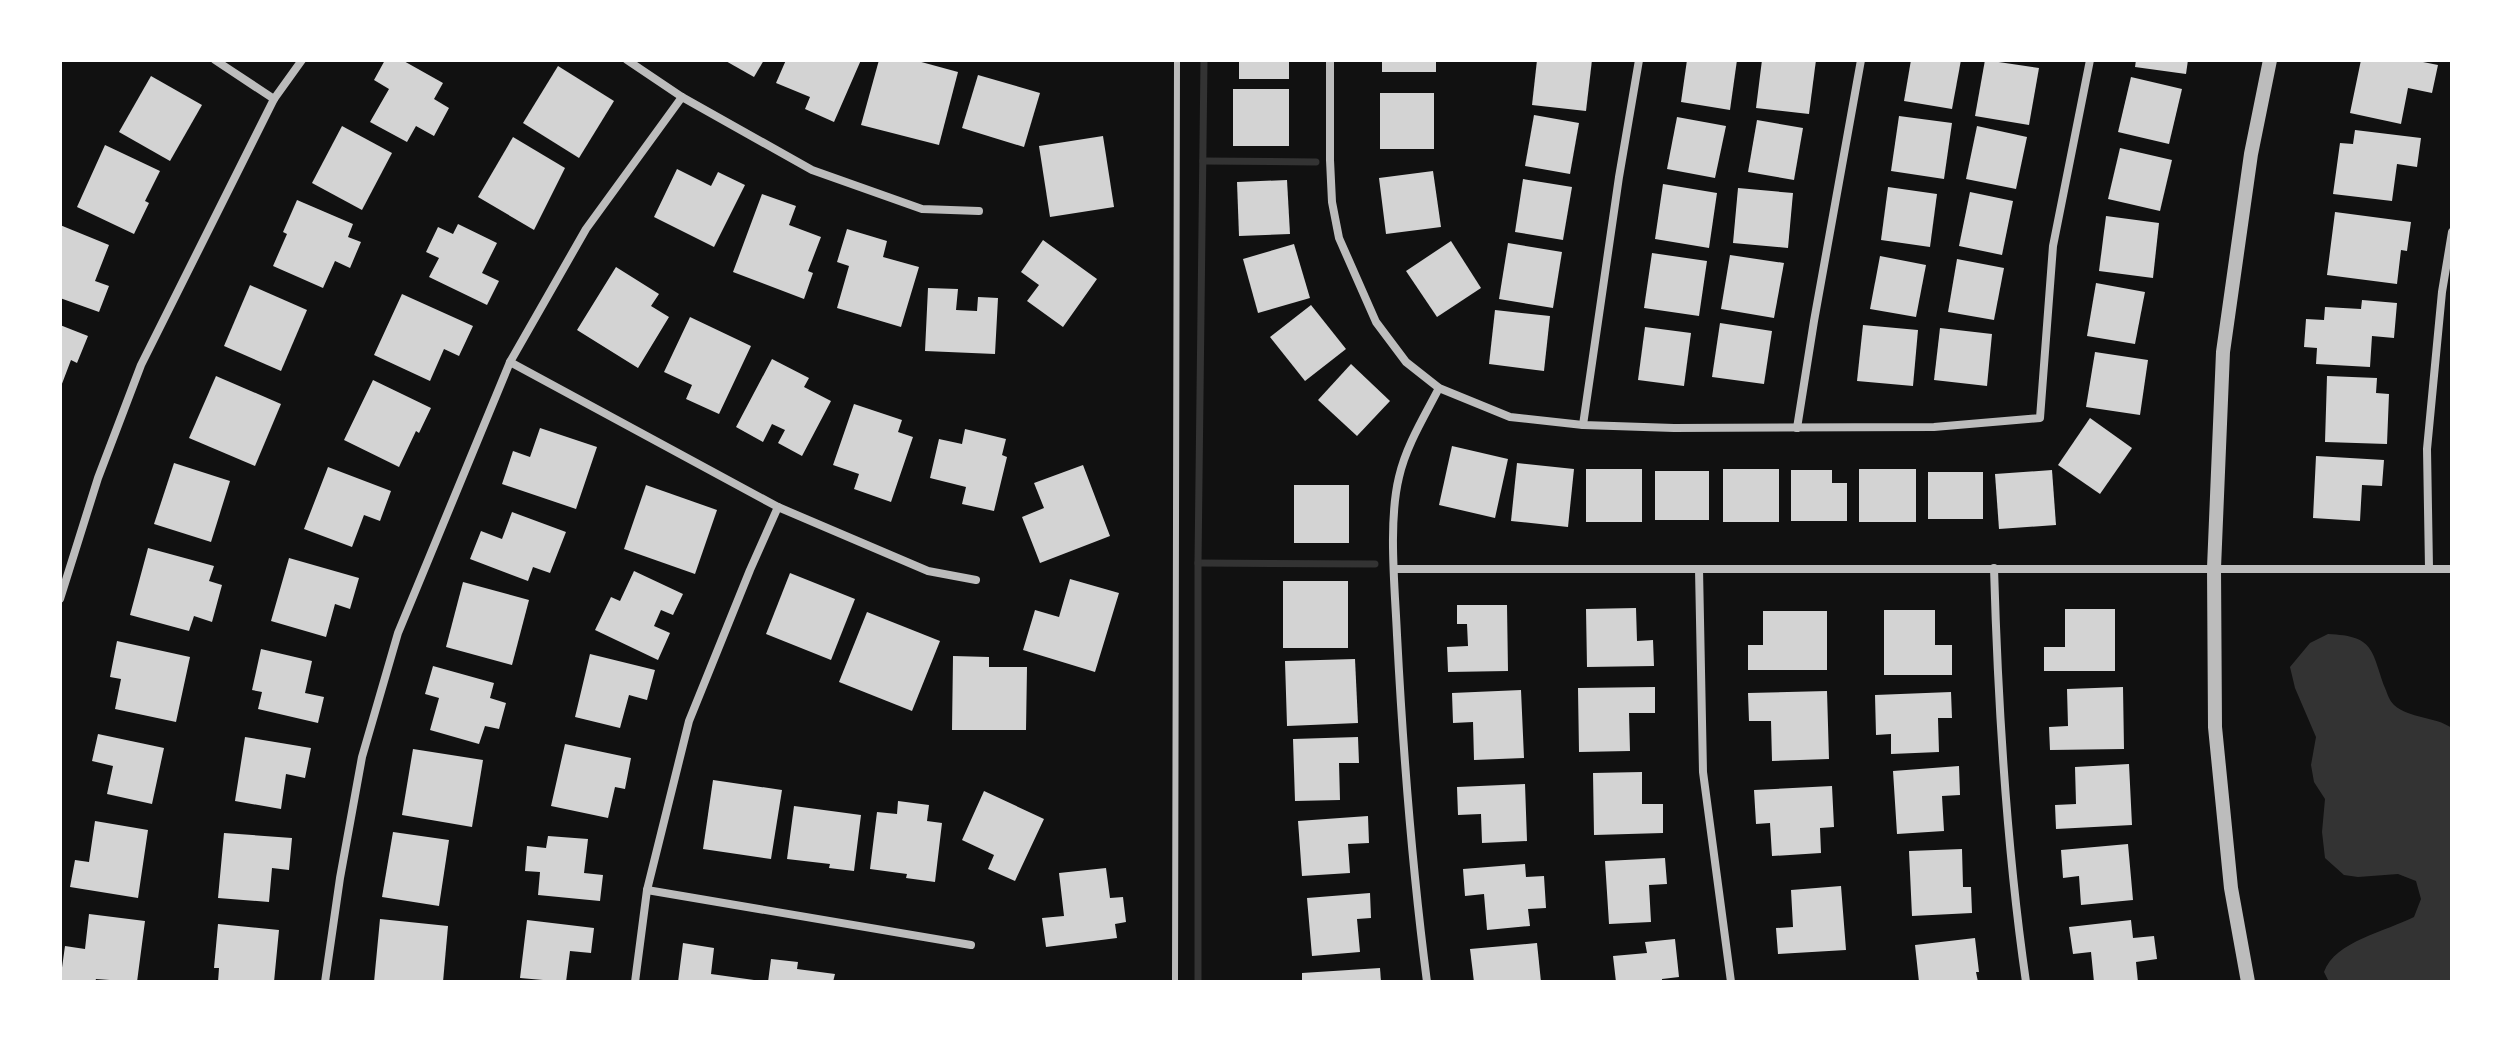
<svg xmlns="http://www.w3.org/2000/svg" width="2512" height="1042" font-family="'Work Sans',sans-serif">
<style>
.water{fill:#333}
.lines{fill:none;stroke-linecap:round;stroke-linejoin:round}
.stream{stroke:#333;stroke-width:7}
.building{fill:#d3d3d3}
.service{stroke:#bcbcbc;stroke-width:6}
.minor{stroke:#bcbcbc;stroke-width:8}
.tertiary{stroke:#bcbcbc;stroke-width:14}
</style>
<rect width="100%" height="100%" fill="#111"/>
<!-- water -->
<path class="water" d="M2328 634C2375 636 2371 650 2385 688 2388 695 2389 700 2394 705 2410 719 2434 716 2452 728V982H2329L2324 972C2335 941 2387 931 2414 917L2421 899 2416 881 2398 874 2358 877 2344 875 2325 858 2322 832 2325 799 2314 782 2311 765 2316 737 2295 688 2290 667 2310 643Z"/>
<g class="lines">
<!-- stream -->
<g class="stream">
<path d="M1203 161 1316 162"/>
<path d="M1198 563 1375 564"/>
<path d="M1198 982V563L1204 60"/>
</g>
</g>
<!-- building -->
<g class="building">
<path d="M385 60H402L443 83 434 99 449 108 434 136 416 126 407 142 370 122 389 89 374 80Z"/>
<path d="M724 60H764L754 77Z"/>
<path d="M786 60H861L834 122 805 109 810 97 776 83Z"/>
<path d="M879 60H914L958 72 939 145 861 125Z"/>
<rect x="1239" y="60" width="50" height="19"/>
<rect x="1382" y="60" width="54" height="12"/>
<path d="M1537 60H1592L1586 111 1532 105Z"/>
<path d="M1687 60H1737L1730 110 1681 102Z"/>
<path d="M1762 60H1816L1809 114 1756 108Z"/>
<path d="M1911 60H1961L1952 109 1904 101Z"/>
<path d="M1985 60 2039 68 2029 125 1975 116Z"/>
<path d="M2136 60H2188L2186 74 2135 67Z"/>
<path d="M2361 60H2413L2438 65 2432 93 2408 88 2401 124 2350 113Z"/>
<path d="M558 66 614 101 579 158 523 123Z"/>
<path d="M978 75 1040 93 1024 147 962 128Z"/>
<path d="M151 76 202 105 170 161 119 132Z"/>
<path d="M2131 77 2182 89 2169 144 2118 132Z"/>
<rect x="1233" y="89" width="56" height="57"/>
<rect x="1380" y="93" width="54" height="56"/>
<path d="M1534 115 1579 123 1570 174 1525 166Z"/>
<path d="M1899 116 1952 123 1944 179 1891 171Z"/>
<path d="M1677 117 1726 126 1715 178 1667 169Z"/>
<path d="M1757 120 1803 128 1794 180 1748 172Z"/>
<path d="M342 126 392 153 362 210 312 183Z"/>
<path d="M1977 126 2027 137 2016 189 1966 179Z"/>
<path d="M2355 130 2421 138 2417 167 2397 164 2392 201 2333 194 2340 143 2353 144Z"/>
<path d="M1103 136 1114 207 1050 217 1039 146Z"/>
<path d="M513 137 565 168 534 230 478 197Z"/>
<path d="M105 145 160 171 145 201 149 203 134 234 77 207Z"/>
<path d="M2120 148 2172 160 2160 211 2108 199Z"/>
<path d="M677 169 711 186 718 172 745 185 714 247 654 217Z"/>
<path d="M1433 171 1441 227 1386 234 1379 178Z"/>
<path d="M1523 179 1572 187 1563 240 1515 232Z"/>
<path d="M1287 180 1290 234 1239 236 1237 182Z"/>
<path d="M1663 184 1717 193 1709 248 1655 239Z"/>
<path d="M1888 187 1937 194 1930 247 1881 240Z"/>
<path d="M1738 188 1793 193 1788 248 1733 243Z"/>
<path d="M1970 192 2013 201 2002 255 1959 246Z"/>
<path d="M762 194 796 206 789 225 821 237 808 271 813 273 804 299 733 272Z"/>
<path d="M297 200 353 224 348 237 361 242 350 268 335 261 323 288 273 266 287 234 283 232Z"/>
<path d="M2335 212 2411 222 2407 251 2401 250 2397 284 2327 275Z"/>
<path d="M2106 216 2159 223 2153 278 2099 271Z"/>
<path d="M458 224 497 243 482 273 499 281 487 305 429 277 439 258 426 252 438 227 453 234Z"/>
<path d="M60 225 109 245 95 281 109 286 99 312 60 298Z"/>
<path d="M847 229 887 241 883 257 919 267 901 327 837 308 849 266 837 262Z"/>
<path d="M1043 240 1097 279 1063 327 1027 301 1039 285 1021 272Z"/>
<path d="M1451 241 1481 288 1437 317 1406 271Z"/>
<path d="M1508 243 1562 252 1553 308 1499 299Z"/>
<path d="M1294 244 1310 298 1258 313 1243 259Z"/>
<path d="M1652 253 1707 261 1699 316 1644 308Z"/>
<path d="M1730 255 1784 263 1774 318 1721 309Z"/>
<path d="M1880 256 1926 265 1916 317 1870 309Z"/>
<path d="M1957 259 2004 268 1994 320 1948 312Z"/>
<path d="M616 267 659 294 651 306 669 317 638 368 577 330Z"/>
<path d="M2096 283 2145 292 2135 344 2087 336Z"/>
<path d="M250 285 307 310 281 371 224 346Z"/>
<path d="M928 288 958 289 956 310 977 311 978 297 998 298 995 354 925 351Z"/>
<path d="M402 294 473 326 459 356 444 349 430 381 374 355Z"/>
<path d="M2362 300 2397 303 2394 338 2372 336 2370 367 2316 364 2317 348 2304 347 2306 319 2324 320 2325 307 2361 309Z"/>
<path d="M1311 305 1346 349 1305 381 1270 337Z"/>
<path d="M1495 310 1550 316 1544 371 1489 364Z"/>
<path d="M690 317 751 346 719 414 686 399 692 385 664 372Z"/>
<path d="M1720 323 1772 331 1764 384 1712 377Z"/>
<path d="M60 325 88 336 77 363 71 360 60 389Z"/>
<path d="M1863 325 1918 330 1913 386 1857 381Z"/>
<path d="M1645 327 1691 333 1684 386 1638 380Z"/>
<path d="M1940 328 1992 334 1987 386 1934 380Z"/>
<path d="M2095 352 2148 360 2140 415 2086 407Z"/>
<path d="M772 359 809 378 804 387 831 401 802 456 778 443 785 430 772 424 763 442 736 427Z"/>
<path d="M1351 364 1390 401 1357 436 1318 400Z"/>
<path d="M216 376 281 404 255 466 189 438Z"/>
<path d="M2327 376 2377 378 2376 393 2389 394 2387 444 2325 442Z"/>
<path d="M373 380 431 408 419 433 416 431 399 467 344 440Z"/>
<path d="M854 404 902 420 898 432 913 437 891 502 854 489 859 474 833 465Z"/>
<path d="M2090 418 2132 448 2100 494 2058 465Z"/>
<path d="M540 428 597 447 576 509 502 484 513 451 530 457Z"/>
<path d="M965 429 1006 439 1002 455 1007 457 994 511 962 504 966 487 930 478 939 439 962 444Z"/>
<path d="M1452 446 1508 459 1495 518 1439 505Z"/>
<path d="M2316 456 2384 460 2382 486 2362 485 2360 521 2313 518Z"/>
<path d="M174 463 230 481 211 542 154 524Z"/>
<path d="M1517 463 1574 469 1568 527 1511 521Z"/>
<path d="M1083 465 1110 536 1040 563 1022 517 1044 508 1034 483Z"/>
<path d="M328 467 391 491 380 521 364 515 352 547 304 529Z"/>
<rect x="1586" y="469" width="56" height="53"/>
<rect x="1723" y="469" width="56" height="53"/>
<rect x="1859" y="469" width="57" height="53"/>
<path d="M1791 470H1832V483H1847V521H1791Z"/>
<path d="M2052 470 2056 525 1999 529 1995 474Z"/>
<rect x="1655" y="471" width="54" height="49"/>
<rect x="1928" y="472" width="55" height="47"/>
<path d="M646 485 717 510 695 574 624 549Z"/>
<rect x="1294" y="485" width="55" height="58"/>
<path d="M512 512 566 532 550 573 533 567 528 581 470 559 481 531 502 539Z"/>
<path d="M148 548 214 566 209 581 222 585 212 622 194 616 189 631 130 615Z"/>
<path d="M289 558 359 578 350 609 335 604 326 637 271 621Z"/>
<path d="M634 571 683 594 673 615 661 610 654 626 670 633 658 660 595 630 611 597 620 601Z"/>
<path d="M790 573 855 599 831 660 766 634Z"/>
<path d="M1070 579 1119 593 1095 672 1023 650 1035 610 1059 617Z"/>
<rect x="1283" y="581" width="65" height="67"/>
<path d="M463 582 529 600 512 665 446 647Z"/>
<path d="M1457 605H1507L1508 671 1448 672 1447 647 1468 646 1467 624H1457Z"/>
<path d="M1636 608 1637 641 1653 640 1654 666 1587 667 1586 609Z"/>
<path d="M2065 609H2115V671H2044V647H2065Z"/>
<path d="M1884 610H1935V645H1952V675H1884Z"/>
<path d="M1763 611H1827V670H1748V645H1763Z"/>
<path d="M867 612 940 641 912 711 839 682Z"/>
<path d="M117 641 190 657 176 722 115 709 121 679 110 677Z"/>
<path d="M261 649 312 661 305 693 324 697 318 723 258 709 262 692 252 690Z"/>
<path d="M590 654 655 670 647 700 629 695 620 728 575 717Z"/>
<path d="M953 656 989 657V667H1027L1026 730H952Z"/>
<path d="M1355 659 1358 723 1287 726 1285 661Z"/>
<path d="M433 666 494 683 490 698 506 703 499 729 485 726 479 744 430 730 439 698 425 694Z"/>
<path d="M1655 687V713H1629L1630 751 1579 752 1578 688Z"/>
<path d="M2123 687 2124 749 2050 750 2049 727 2068 726 2067 689Z"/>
<path d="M1521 690 1524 758 1474 760 1473 722 1453 723 1452 693Z"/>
<path d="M1827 691 1829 759 1772 761 1771 721H1749L1748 693Z"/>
<path d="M1951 692 1952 718H1938L1939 752 1891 754V734L1876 735 1875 695Z"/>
<path d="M98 734 164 748 152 804 107 794 113 766 92 761Z"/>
<path d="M245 737 311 748 305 778 286 774 281 809 235 801Z"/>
<path d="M1358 737 1359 763H1339L1340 800 1295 801 1293 739Z"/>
<path d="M565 744 631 758 625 789 615 787 608 818 551 806Z"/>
<path d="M413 749 483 760 472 827 402 815Z"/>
<path d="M2129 764 2132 825 2056 829 2055 805 2076 804 2075 767Z"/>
<path d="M1959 766 1960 795 1942 796 1944 831 1897 834 1893 771Z"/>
<path d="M1642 772V804H1663V833L1594 835 1593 773Z"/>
<path d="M713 780 782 790 771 859 703 849Z"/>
<path d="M1525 784 1527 841 1482 843 1481 814 1458 815 1457 787Z"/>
<path d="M1832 786 1834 827 1820 828 1821 853 1772 856 1770 823 1756 824 1754 790Z"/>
<path d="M984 791 1044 819 1015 881 988 869 994 855 962 840Z"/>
<path d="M898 801 929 805 927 821 942 823 935 882 906 878 907 874 870 869 877 812 897 814Z"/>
<path d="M794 806 861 815 854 871 829 868 830 864 787 859Z"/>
<path d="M1368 816 1369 843 1348 844 1350 873 1302 876 1298 821Z"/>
<path d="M95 821 148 830 138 898 70 887 75 860 89 862Z"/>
<path d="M393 832 449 840 439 906 382 897Z"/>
<path d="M224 833 292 838 289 870 272 868 269 902 218 898Z"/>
<path d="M548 836 588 839 584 873 603 875 600 901 538 895 540 872 525 871 527 846 546 848Z"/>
<path d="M2128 844 2133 900 2081 905 2079 876 2063 878 2061 850Z"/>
<path d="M1962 849 1963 887H1971L1972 913 1912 916 1909 851Z"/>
<path d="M1665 858 1667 884 1649 885 1651 922 1609 924 1605 861Z"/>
<path d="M1525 864 1526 877 1544 876 1546 908 1528 909 1530 926 1487 930 1484 894 1465 896 1463 869Z"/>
<path d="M1106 868 1110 898 1123 897 1126 922 1115 924 1117 938 1046 947 1042 918 1064 916 1059 873Z"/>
<path d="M1841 886 1846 950 1778 954 1776 928 1793 927 1791 890Z"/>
<path d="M1370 893 1371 918 1357 919 1360 952 1312 956 1307 898Z"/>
<path d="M89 914 145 921 137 982 96 979 95 982H60L65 946 85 949Z"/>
<path d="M380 919 448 926 443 982H374Z"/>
<path d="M527 920 594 928 591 953 570 951 566 982 520 978Z"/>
<path d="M2131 920 2133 938 2154 936 2157 959 2136 962 2138 982H2094L2091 952 2073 954 2069 927Z"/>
<path d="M218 924 279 930 274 982H218L219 968H214Z"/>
<path d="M1975 938 1979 972H1976L1978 982H1919L1915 945Z"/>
<path d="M1675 939 1679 977 1662 979V982H1616L1613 956 1647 953 1645 942Z"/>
<path d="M683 943 714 948 711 974 754 980V982H678Z"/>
<path d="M1537 943 1541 982H1474L1470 949Z"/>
<path d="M771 959 798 962 797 969 835 974 833 982H768Z"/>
<path d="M1380 968 1381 982H1302V973Z"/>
</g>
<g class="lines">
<!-- service -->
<path class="service" d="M1175 982 1177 60"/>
<!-- minor -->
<g class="minor">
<path d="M215 60 274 99"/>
<path d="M627 60 682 97 812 170 922 209 979 211"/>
<path d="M1330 60V160L1332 202 1339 238 1376 322 1406 362 1439 388 1510 417 1583 425 1674 428 1934 427 2040 418 2053 246 2090 60"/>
<path d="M510 362 778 507 928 571 976 580"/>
<path d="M1583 425 1619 177 1639 60"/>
<path d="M1797 428 1814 321 1861 60"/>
<path d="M1994 568C1998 707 2006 844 2026 982"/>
<path d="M2429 568 2427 449 2442 292 2452 232"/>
<path d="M1394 569H2452"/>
<path d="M1699 569 1703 772 1731 982"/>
<path d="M60 599 98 478 141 365 274 99 302 60"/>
<path d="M647 890 971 945"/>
<path d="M325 982 340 878 362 757 398 633 510 362 586 229 682 97"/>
<path d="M635 982 647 890 689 721 750 570 778 507"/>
<path d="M1427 982C1412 867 1403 751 1397 635 1395 589 1388 522 1399 477 1406 446 1424 417 1439 388"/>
</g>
<!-- tertiary -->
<path class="tertiary" d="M2248 982 2231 888 2215 727 2214 568 2223 352 2251 154 2270 60"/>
</g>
<!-- border -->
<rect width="2512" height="1042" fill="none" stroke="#ffffff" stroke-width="124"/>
</svg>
